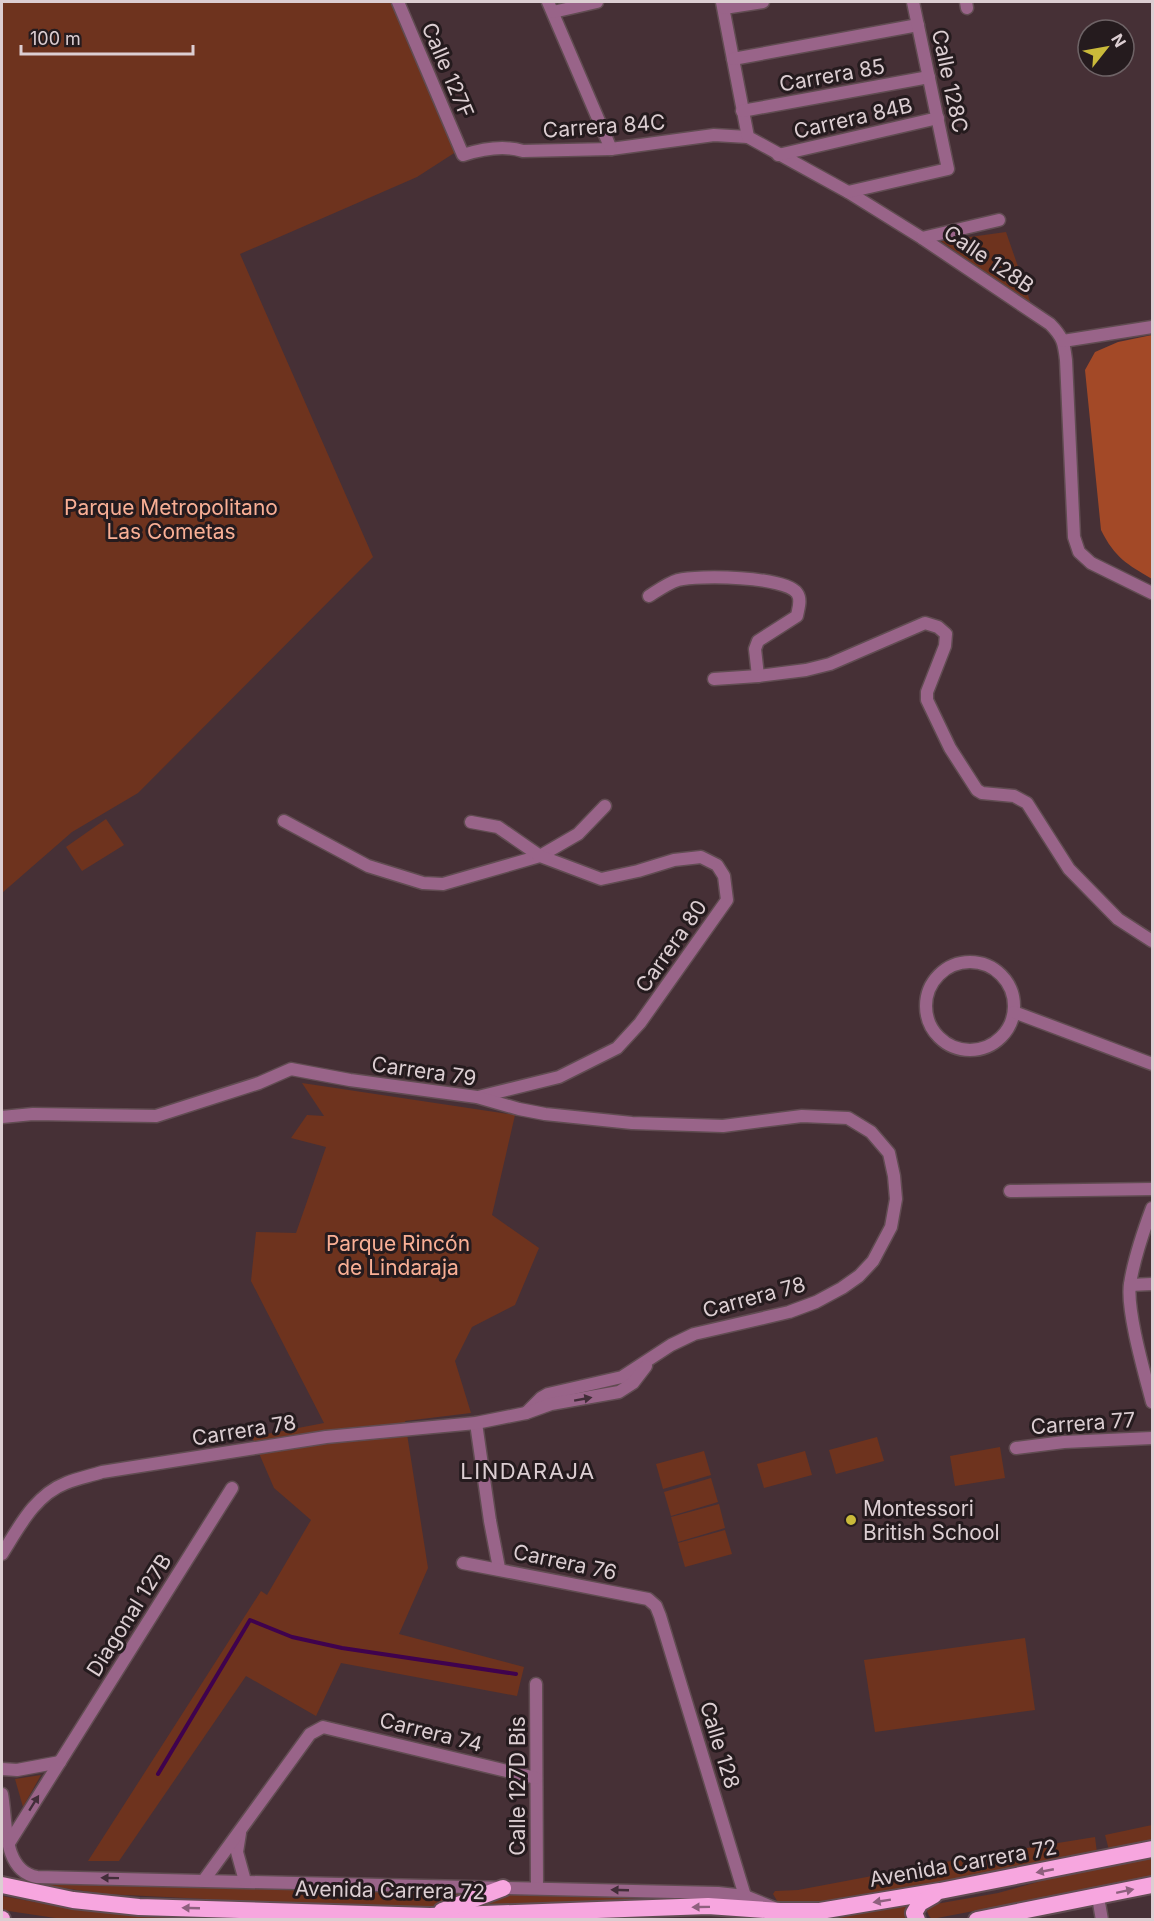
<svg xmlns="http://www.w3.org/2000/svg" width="1154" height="1921" font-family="Inter,sans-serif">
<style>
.green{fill:#6e331e}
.forest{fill:#a34927}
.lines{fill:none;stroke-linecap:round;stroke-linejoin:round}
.stream{stroke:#3f024e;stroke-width:4}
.minor-casing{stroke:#614c52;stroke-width:15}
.trunk-casing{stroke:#614c52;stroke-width:20}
.minor{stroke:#996489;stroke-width:12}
.trunk{stroke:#f7a6df;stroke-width:16}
.oneway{fill:#422d39}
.oneway2{fill:#8e607e}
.poi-dot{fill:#caba3a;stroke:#251b1e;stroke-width:2}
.labels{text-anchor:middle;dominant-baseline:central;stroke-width:6;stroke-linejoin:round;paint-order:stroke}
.street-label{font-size:21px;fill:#dcced2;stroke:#251b1e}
.park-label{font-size:21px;fill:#f9af95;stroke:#251b1e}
.poi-label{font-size:21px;fill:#dcced2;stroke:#251b1e;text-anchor:start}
.neighbourhood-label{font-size:22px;letter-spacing:1.5px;fill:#dcced2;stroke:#251b1e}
</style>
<rect width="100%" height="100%" fill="#463036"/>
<!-- green -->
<g class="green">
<path d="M2 2H397L462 148 417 177 240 254 373 557 138 793 72 832 2 893Z"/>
<path d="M1006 232 1032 307 941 241Z"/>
<path d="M106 819 124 845 82 871 66 847Z"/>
<path d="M302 1083 515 1115 492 1215 539 1248 515 1305 472 1327 455 1361 471 1413 405 1421 428 1568 399 1634 524 1667 517 1696 341 1663 316 1716 246 1676 119 1861H88L261 1591 267 1595 311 1520 274 1488 252 1437 324 1423 251 1281 256 1232 296 1233 326 1147 291 1138 307 1115 324 1116Z"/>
<path d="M877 1437 884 1461 836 1474 829 1450Z"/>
<path d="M1000 1447 1005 1478 955 1486 950 1456Z"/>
<path d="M704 1451 711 1475 663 1489 656 1464Z"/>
<path d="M805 1451 812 1475 764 1488 757 1464Z"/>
<path d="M711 1478 718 1502 671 1516 664 1492Z"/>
<path d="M719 1504 725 1528 678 1542 671 1517Z"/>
<path d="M725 1530 732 1554 685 1567 678 1543Z"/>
<path d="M1025 1638 1035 1710 875 1732 864 1660Z"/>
<path d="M41 1775 23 1807 15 1779Z"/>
<path d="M1152 1825V1841L1109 1850 1105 1835Z"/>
<path d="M1095 1837 1097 1853C1037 1864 976 1876 916 1887 872 1896 824 1908 779 1904L773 1894 775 1891 798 1890 983 1855Z"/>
<path d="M1152 1856V1877L932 1919 929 1916 927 1911 929 1907 936 1904 998 1893 1088 1868Z"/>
<path d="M16 1878 31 1881 476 1892 431 1910 105 1894 14 1881Z"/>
<path d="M502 1891 653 1897 475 1910 476 1902Z"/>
<path d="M2 1896 73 1909 327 1919H62L2 1910Z"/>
<path d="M907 1905 905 1910 908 1919 765 1920 754 1917 836 1918Z"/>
</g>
<!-- forest -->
<path class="forest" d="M1152 335V579C1127 564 1115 558 1101 530L1085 370 1095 352 1118 342Z"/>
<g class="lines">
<!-- stream -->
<path class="stream" d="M158 1774 250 1620 292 1637 342 1648 516 1674"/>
<!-- minor casing -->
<g class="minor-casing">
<g id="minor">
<path d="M398 2 463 155C482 149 504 145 523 151L611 149 714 135 748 137"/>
<path d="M548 2 611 149"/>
<path d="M722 2 748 137 848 192 922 238 1050 324C1063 337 1064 343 1066 360L1074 537 1079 552 1091 563 1152 593"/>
<path d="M966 2 967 8"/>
<path d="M724 8 763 2"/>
<path d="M553 12 597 2"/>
<path d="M733 59 918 25"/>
<path d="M742 111 929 77"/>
<path d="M778 155 938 118"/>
<path d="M848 192 948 169 913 2"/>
<path d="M922 238 999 220"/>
<path d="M1063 341 1152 327"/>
<path d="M649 596C657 591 668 583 678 580 698 575 785 576 797 593 802 600 798 609 797 616L758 641 755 649 758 676"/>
<path d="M714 679 758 676 806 670 830 664 925 623 938 627 946 634 945 646 927 692V700L950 748 977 790 982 793 1014 796 1027 803 1069 869 1118 919 1152 941"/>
<path d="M284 821 368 866 423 883 443 884 540 856 578 834 605 806"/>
<path d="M471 822 498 827 540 856 601 879 638 871 674 860 701 857 717 865 724 876 727 900 640 1023 617 1048 559 1077 478 1097"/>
<circle cx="970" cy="1006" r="44"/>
<path d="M1014 1012 1152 1064"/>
<path d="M2 1117 33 1114 156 1116 259 1083 291 1069 350 1080 477 1097 519 1109 545 1114 632 1123 723 1126 802 1116 848 1118 871 1132 889 1153 894 1176 896 1199 891 1227 873 1261 859 1276 842 1288 816 1302 789 1312 694 1334 671 1345 622 1377 548 1394 541 1398 526 1413"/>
<path d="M1010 1191 1152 1189"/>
<path d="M1152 1208C1143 1232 1134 1258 1130 1284 1126 1310 1145 1375 1152 1402"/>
<path d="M1130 1285 1152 1284"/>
<path d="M476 1423 490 1521 499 1568"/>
<path d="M1016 1448 1064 1442 1152 1438"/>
<path d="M2 1554C19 1527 35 1495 66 1483 78 1478 90 1476 102 1472L326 1437 476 1423 526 1413 551 1404 619 1392 633 1383 646 1366"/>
<path d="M463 1563 648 1599 656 1606 660 1616 745 1896"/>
<path d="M536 1684 537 1888"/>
<path d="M2 1769 17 1770 60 1762"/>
<path d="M2 1794C7 1821 2 1871 37 1877L718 1893 745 1896 774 1908"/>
<path d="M240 1833 237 1852 245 1881"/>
<path d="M9 1843 232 1488"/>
<path d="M204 1880 310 1734 323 1727 536 1778"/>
<path d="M1098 1897 1102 1920"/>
</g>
</g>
<!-- trunk casing -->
<g class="trunk-casing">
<g id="trunk">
<path d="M2 1885 73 1900 139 1907 430 1916 708 1906 780 1911H820L940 1891 1152 1849"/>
<path d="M442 1911 503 1888"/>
<path d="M2 1919V1920"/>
<path d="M917 1920 914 1913 920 1903 934 1895"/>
<path d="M977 1920 1152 1885"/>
</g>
</g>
<!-- minor -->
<use href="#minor" class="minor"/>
<!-- trunk -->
<use href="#trunk" class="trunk"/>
</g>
<!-- one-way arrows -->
<defs><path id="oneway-solid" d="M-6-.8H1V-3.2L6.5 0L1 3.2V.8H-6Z" transform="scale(1.5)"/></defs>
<g class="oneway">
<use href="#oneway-solid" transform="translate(583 1399) rotate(-10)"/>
<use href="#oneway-solid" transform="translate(34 1803) rotate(-58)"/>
<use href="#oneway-solid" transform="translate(110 1878) rotate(-179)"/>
<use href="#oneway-solid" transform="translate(620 1890) rotate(-178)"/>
</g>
<g class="oneway2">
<use href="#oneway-solid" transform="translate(1045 1871) rotate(169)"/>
<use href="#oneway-solid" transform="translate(1125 1891) rotate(-12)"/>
<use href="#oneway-solid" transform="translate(882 1901) rotate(171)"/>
<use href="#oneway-solid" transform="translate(701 1907) rotate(179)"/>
<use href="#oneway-solid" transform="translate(191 1908) rotate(-178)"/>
</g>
<!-- markers -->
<circle class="poi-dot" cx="851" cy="1520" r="6"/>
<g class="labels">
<!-- street labels -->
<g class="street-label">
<text transform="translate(448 70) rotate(67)">Calle 127F</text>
<text transform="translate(832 75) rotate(-10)">Carrera 85</text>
<text transform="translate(950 81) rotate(78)">Calle 128C</text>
<text transform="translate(853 118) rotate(-13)">Carrera 84B</text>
<text transform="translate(604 126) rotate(-4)">Carrera 84C</text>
<text transform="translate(989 259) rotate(34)">Calle 128B</text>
<text transform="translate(671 946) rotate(-55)">Carrera 80</text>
<text transform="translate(424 1071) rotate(8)">Carrera 79</text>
<text transform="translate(754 1297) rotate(-15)">Carrera 78</text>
<text transform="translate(1083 1423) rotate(-4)">Carrera 77</text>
<text transform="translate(244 1430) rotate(-9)">Carrera 78</text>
<text transform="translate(565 1562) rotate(12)">Carrera 76</text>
<text transform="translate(129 1615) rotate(-58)">Diagonal 127B</text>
<text transform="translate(431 1732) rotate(14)">Carrera 74</text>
<text transform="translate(720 1745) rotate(73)">Calle 128</text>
<text transform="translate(517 1786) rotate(-90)">Calle 127D Bis</text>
<text transform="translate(963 1863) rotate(-10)">Avenida Carrera 72</text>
<text transform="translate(390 1890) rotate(1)">Avenida Carrera 72</text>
</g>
<!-- park labels -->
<g class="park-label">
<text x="171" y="507">Parque Metropolitano<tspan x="171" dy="24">Las Cometas</tspan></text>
<text x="398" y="1243">Parque Rincón<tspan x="398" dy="24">de Lindaraja</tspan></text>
</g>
<!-- poi labels -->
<g class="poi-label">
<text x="863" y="1508">Montessori<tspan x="863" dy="24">British School</tspan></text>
</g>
<!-- neighbourhood labels -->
<g class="neighbourhood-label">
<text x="528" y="1471">LINDARAJA</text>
</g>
</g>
<!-- border -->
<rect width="1154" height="1921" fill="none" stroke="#dcced2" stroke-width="6"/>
<!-- north arrow -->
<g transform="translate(1106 48) rotate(59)"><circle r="28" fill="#251b1e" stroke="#6e6366" stroke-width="1.5"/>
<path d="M0-4.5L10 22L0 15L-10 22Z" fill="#caba3a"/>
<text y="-9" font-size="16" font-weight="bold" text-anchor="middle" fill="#dcced2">N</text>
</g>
<!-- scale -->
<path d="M21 45v9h172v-9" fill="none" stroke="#dcced2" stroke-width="3"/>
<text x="30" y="45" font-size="18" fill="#dcced2" stroke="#251b1e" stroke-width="4.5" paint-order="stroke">100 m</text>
</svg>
